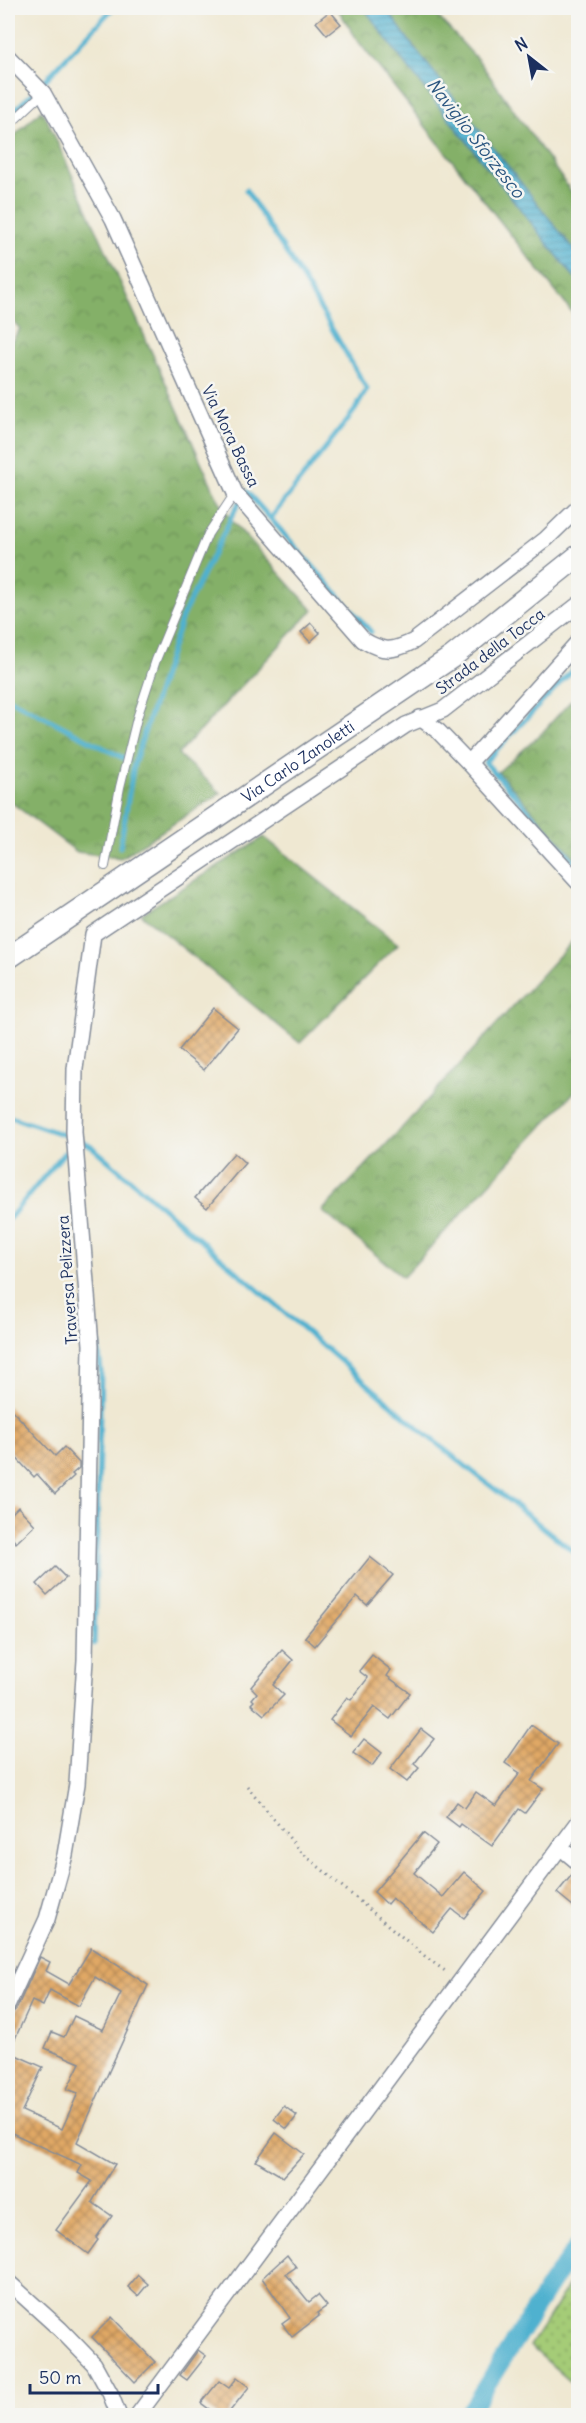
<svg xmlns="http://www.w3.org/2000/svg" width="586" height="2423" font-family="Delius,sans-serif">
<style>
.grass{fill:url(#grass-dots);stroke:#607e6a;stroke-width:1.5}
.forest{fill:url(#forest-crowns);stroke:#507063;stroke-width:1.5}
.water{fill:url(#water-rules);stroke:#367096;stroke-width:1.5}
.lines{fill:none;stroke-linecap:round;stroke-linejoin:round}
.stream{stroke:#50b1cf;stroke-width:5}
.canal{stroke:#50b1cf;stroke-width:18}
.building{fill:url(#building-cross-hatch);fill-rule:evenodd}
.lane-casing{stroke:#858c98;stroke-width:10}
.street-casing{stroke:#858c98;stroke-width:18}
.secondary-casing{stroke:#858c98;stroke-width:24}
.path{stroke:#858c98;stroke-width:3;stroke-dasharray:1.5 4.5;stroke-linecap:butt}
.lane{stroke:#fff;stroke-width:8}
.street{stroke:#fff;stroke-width:15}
.secondary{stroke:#fff;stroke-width:21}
.labels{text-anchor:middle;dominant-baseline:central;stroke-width:5;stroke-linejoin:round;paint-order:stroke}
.street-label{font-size:16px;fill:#1b2f5e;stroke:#f6f6f2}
.water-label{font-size:18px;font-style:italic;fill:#2b5680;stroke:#f6f6f2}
</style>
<defs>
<pattern id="grass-dots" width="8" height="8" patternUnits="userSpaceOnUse" patternTransform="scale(1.5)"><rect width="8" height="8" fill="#a5cc77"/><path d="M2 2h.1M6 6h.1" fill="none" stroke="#86a665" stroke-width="1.8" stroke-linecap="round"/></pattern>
<pattern id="forest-crowns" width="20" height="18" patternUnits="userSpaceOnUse" patternTransform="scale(1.5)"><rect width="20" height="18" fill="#84b068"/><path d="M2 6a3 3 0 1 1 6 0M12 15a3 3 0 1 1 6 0" fill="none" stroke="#6b9059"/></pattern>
<pattern id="water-rules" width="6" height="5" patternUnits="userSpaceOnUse" patternTransform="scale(1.5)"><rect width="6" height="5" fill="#50b1cf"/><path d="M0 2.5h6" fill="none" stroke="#4290ab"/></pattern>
<pattern id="building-cross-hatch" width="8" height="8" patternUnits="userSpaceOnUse" patternTransform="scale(1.5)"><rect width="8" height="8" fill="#e0a865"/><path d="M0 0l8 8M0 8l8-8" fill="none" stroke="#b58956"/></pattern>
</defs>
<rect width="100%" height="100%" fill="#f6f6f2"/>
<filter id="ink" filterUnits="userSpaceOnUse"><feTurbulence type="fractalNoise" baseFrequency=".0167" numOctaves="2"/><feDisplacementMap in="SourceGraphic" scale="12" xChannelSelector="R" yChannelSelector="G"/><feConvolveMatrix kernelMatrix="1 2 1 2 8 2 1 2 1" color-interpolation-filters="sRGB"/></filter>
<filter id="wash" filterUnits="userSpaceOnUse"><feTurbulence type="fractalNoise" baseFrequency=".008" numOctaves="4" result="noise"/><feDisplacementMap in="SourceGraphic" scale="24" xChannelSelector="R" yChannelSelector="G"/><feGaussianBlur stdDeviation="1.35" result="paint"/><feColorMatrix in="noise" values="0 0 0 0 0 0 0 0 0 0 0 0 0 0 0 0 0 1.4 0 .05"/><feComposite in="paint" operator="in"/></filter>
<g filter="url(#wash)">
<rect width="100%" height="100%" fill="#efe8d2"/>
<!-- grass -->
<path class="grass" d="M578 2271V2388L530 2346Z"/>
<!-- forest -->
<g class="forest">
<path d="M337 8H430L479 61 578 201V320L358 41Z"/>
<path d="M41 110 45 115 217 497 232 521 313 610 178 754 221 793 121 858 77 852 8 800V347L20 329 8 315V142Z"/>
<path d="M578 693V861L498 772 541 734Z"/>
<path d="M264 837 398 944 300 1043 141 914Z"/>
<path d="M578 935V1088L403 1277 322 1211 399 1131Z"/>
</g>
<!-- water -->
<path class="water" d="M364 8H386L410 42 578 255V282L396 52Z"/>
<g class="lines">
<!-- stream -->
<g class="stream">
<path d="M8 116 33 93 113 8"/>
<path d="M246 190 304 281 367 389 355 410 271 518"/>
<path d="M578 664 485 762 578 866"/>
<path d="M8 698 127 760"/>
<path d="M120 847 134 764 182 617 236 508 247 492 371 632"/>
<path d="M8 1116 67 1136"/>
<path d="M78 1139 90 1145 430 1438 578 1555"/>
<path d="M8 1220 64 1153H68"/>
<path d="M94 1644 101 1371 98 1345"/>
</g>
<!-- canal -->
<path class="canal" d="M467 2416 551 2283 578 2246"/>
</g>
<g id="blocks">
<!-- building -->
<g class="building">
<path d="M330 11 341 24 327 35 316 22Z"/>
<path d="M311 623 320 633 310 642 301 632Z"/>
<path d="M213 1008 238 1028 204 1070 179 1050Z"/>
<path d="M234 1153 245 1163 207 1208 195 1198Z"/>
<path d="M8 1406 55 1456 64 1447 79 1463V1468L72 1474 74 1476 55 1494 37 1474 34 1477 8 1449Z"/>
<path d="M18 1507 35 1525 16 1543 8 1533V1517Z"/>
<path d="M370 1557 393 1575 367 1605 357 1596 315 1646 305 1637Z"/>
<path d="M55 1567 66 1578 47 1595 37 1584Z"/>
<path d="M282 1650 293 1660 273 1685 284 1695 264 1715 251 1704 254 1701 252 1699 257 1693 251 1687Z"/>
<path d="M372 1655 391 1670 387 1676 410 1693 390 1719 374 1707 351 1736 330 1720 347 1697 351 1700 368 1678 359 1671Z"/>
<path d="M531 1725 558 1744 531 1781 543 1789 525 1813 519 1809 492 1846 461 1824 459 1827 446 1817 457 1802 465 1808 476 1792 496 1806 520 1773 505 1763Z"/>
<path d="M421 1729 434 1739 414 1764 419 1768 407 1782 390 1769Z"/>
<path d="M364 1739 382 1753 372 1766 353 1753Z"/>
<path d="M423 1833 437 1844 414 1873 443 1897 464 1872 486 1891 464 1918 452 1909 433 1932 392 1898 387 1904 374 1892Z"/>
<path d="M575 1871H579V1911L557 1893Z"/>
<path d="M91 1948 148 1985 77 2142 115 2164 92 2202 112 2216 96 2238 98 2240 88 2254 56 2230 92 2181 78 2173 82 2165 12 2133 8 2142V2014L13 2012 17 2008 40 1957 50 1962 46 1971 69 1984ZM95 1977 121 1993 103 2030 74 2016 64 2037 52 2032 45 2048 80 2063 67 2089 78 2093 62 2129 22 2111 43 2067 9 2052 32 2001 43 2006 50 1990 79 2006Z"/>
<path d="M284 2106 297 2116 287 2129 274 2119Z"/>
<path d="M276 2133 304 2154 283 2177 256 2161Z"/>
<path d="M287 2255 296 2267 286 2274 309 2302 318 2295 327 2306 317 2313 319 2316 292 2337 282 2324 290 2318 262 2278Z"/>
<path d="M138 2275 148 2284 138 2296 128 2287Z"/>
<path d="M112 2317 155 2362 135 2382 92 2337Z"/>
<path d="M198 2350 206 2356 187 2380 180 2375Z"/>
<path d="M237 2378 249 2387 227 2415H217L201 2403 219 2381 229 2388Z"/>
</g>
</g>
</g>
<g filter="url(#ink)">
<use href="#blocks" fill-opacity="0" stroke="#858c98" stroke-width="1.5"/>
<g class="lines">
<!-- lane casing -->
<g class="lane-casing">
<g id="lane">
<path d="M8 126 43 93"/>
<path d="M105 866 120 787 137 718 156 660 208 534 235 493"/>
</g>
</g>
<!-- street casing -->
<g class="street-casing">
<g id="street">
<path d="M8 57 43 93 113 219 235 493 363 640C383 652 392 652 414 641L546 539 578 508"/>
<path d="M420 718 438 731 469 763 578 882"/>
<path d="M469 763 578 642"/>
<path d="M560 1847 578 1862"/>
<path d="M8 2004 47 1919 65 1855 77 1784 85 1660 91 1345 74 1132 75 1069 93 934 406 725 443 710 578 605"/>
<path d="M8 2282 60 2329 94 2364 110 2393 119 2416"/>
<path d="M137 2416 578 1823"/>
</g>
</g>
<!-- secondary casing -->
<g class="secondary-casing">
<g id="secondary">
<path id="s1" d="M8 958 452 657 578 556"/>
</g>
</g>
<!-- path -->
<path class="path" d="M247 1786 300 1851 427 1958 448 1973"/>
<!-- lane -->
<use href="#lane" class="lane"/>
<!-- street -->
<use href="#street" class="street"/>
<!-- secondary -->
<use href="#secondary" class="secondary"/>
</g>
</g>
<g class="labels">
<!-- street labels -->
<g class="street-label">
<text transform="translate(231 436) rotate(64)">Via Mora Bassa</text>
<text transform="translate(490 651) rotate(-37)">Strada della Tocca</text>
<text stroke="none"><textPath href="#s1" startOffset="350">Via Carlo Zanoletti</textPath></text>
<text transform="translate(67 1280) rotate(-94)">Traversa Pelizzera</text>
</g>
<!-- water labels -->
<g class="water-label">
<text transform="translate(476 138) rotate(52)">Naviglio Sforzesco</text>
</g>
</g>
<!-- margin -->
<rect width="586" height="2423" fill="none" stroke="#f6f6f2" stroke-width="30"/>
<!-- north arrow -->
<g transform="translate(529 57) rotate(329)" stroke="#f6f6f2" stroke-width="4.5" paint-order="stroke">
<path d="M0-4.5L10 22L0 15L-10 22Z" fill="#1b2f5e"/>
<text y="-9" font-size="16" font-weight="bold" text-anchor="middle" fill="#1b2f5e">N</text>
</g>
<!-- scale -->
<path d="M30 2384v9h128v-9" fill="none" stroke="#1b2f5e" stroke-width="3"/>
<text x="39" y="2384" font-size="18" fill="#1b2f5e" stroke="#f6f6f2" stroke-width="4.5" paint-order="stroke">50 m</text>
</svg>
